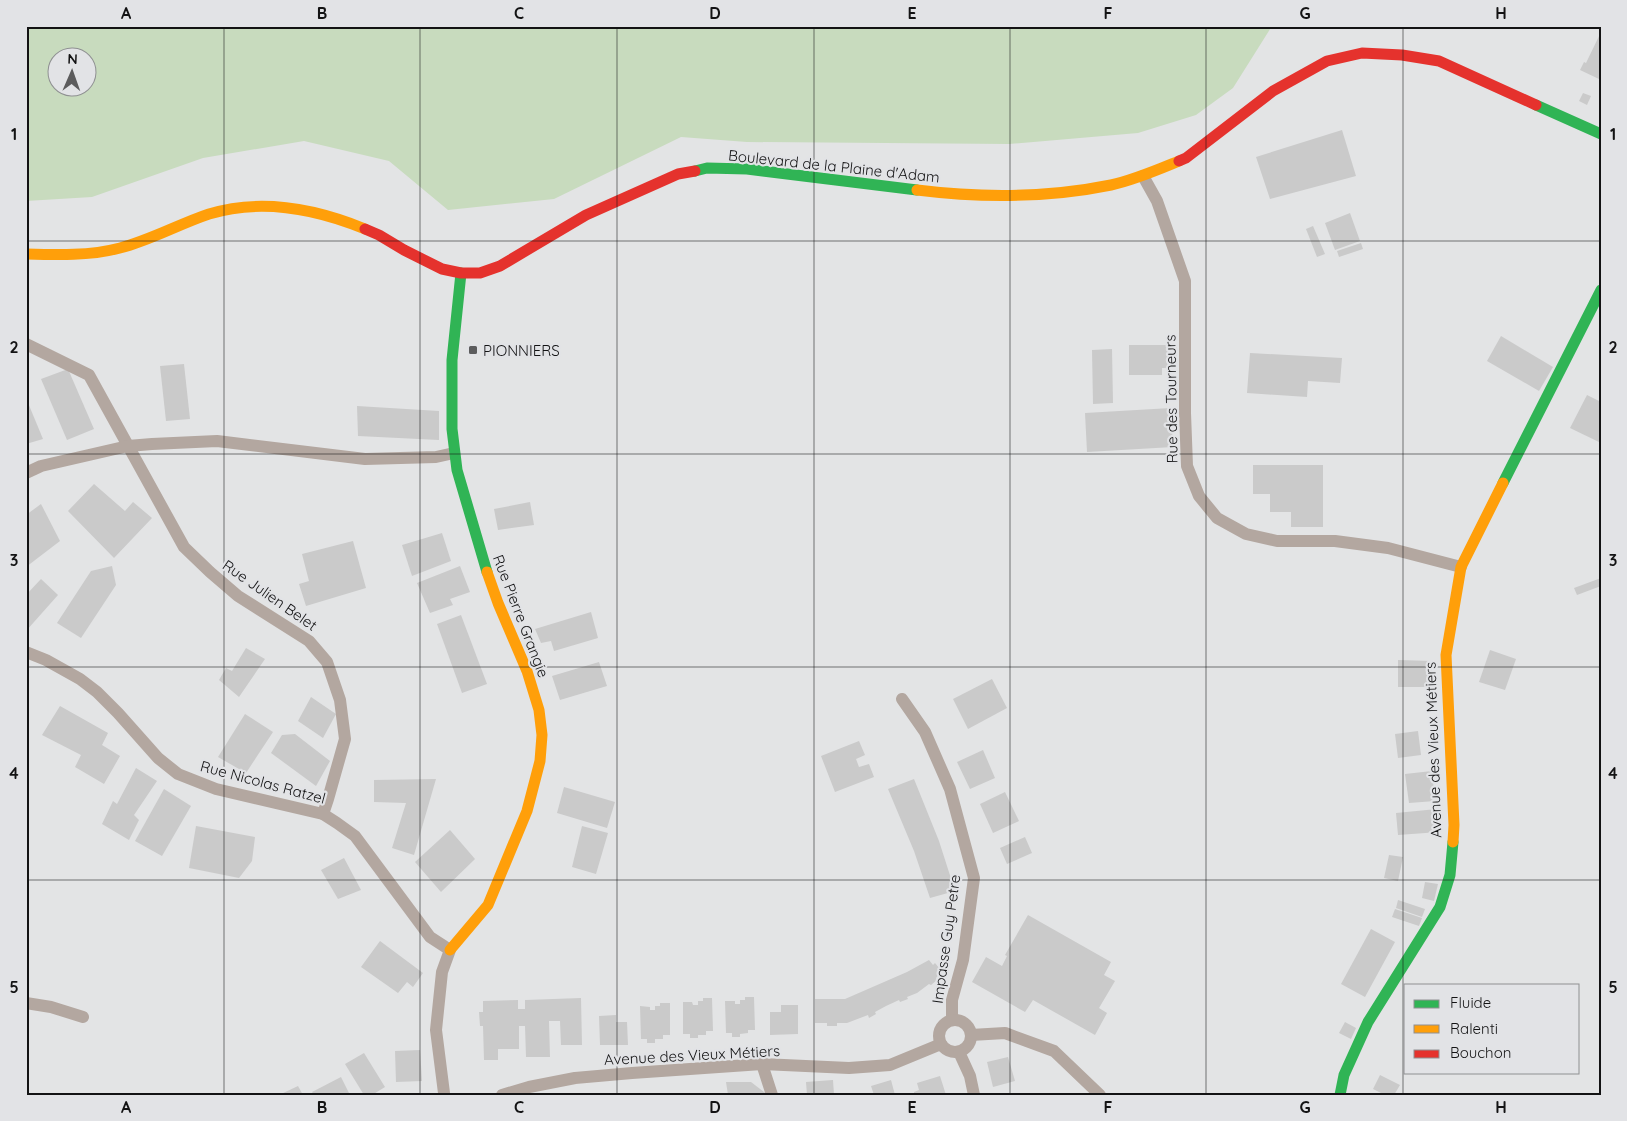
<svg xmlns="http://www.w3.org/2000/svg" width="1627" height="1121" font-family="Quicksand,sans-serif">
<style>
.green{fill:#c8dbbe;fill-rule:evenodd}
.building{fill:#cacaca}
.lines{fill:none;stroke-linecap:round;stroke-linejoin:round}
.street{stroke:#b3a7a0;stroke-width:12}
.fast{stroke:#30b455;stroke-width:11}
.slow{stroke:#ff9f0a;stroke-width:11}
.jam{stroke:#e5322d;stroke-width:11}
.grid{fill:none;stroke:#131314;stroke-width:1;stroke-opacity:0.55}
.poi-dot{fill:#5c5c5d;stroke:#e2e3e6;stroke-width:2}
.labels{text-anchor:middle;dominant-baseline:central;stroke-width:4.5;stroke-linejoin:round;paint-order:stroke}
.street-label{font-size:15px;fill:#131314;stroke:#e2e3e6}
.poi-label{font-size:15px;fill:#131314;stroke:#e2e3e6;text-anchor:start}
.neatline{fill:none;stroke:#131314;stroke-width:2}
.grid-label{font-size:16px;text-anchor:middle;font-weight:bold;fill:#131314}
</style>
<rect width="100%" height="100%" fill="#e3e4e5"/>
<!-- green -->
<path class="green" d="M26 26H1272L1233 88 1196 115 1138 133 1009 144 747 142 681 137 554 199 448 210 389 161 304 141 203 158 92 197 26 201ZM58 58H88V88H58Z"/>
<!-- building -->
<g class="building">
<path d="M1601 32V74L1599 79 1580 70 1584 62 1586 63Z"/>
<path d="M1583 93 1591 96 1587 105 1579 101Z"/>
<path d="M1342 130 1356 176 1270 199 1256 157Z"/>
<path d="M1350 213 1360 241 1335 250 1325 223Z"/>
<path d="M1313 226 1325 254 1317 257 1306 229Z"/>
<path d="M1361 243 1363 249 1339 257 1337 251Z"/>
<path d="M1501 336 1553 367 1539 391 1487 361Z"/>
<path d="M1129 345H1177V368H1162V375H1129Z"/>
<path d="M1112 349 1113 403 1093 404 1092 350Z"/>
<path d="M1250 353 1342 358 1340 383 1308 381 1307 397 1247 393Z"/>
<path d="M184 364 190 419 166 421 160 366Z"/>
<path d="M68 369 94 429 67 440 41 379Z"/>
<path d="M1587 395 1601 402V443L1570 428Z"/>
<path d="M26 398 43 439 26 444Z"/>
<path d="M357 406 439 411V440L358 436Z"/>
<path d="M1171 408 1173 447 1087 452 1085 413Z"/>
<path d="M1253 465H1323V527H1291V512H1270V494H1253Z"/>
<path d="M94 484 125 511 133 502 152 518 114 558 68 511Z"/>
<path d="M530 502 534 525 498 530 494 509Z"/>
<path d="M41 504 60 541 26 567V515Z"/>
<path d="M442 533 451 561 412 576 402 545Z"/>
<path d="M353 541 366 588 306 606 299 584 309 581 302 554Z"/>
<path d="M112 566 116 585 81 638 57 623 91 571Z"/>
<path d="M460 566 470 592 450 599 453 605 430 613 417 583Z"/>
<path d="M1601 578V586L1577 595 1574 588Z"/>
<path d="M41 579 58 595 26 631V595Z"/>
<path d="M591 612 598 638 554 651 551 641 541 643 535 629Z"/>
<path d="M461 615 487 684 462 693 437 624Z"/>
<path d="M246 648 265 659 239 697 219 680 226 668 232 671Z"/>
<path d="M1490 650 1516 659 1505 690 1479 682Z"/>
<path d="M1398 660 1432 661 1431 687H1398Z"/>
<path d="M599 662 607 686 560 700 552 676Z"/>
<path d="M992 679 1007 708 968 729 953 699Z"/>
<path d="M311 697 336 714 323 738 298 721Z"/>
<path d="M60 706 108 733 102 745 120 756 104 784 75 767 81 755 42 735Z"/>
<path d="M245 714 273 732 246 773 218 757Z"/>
<path d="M1418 731 1421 755 1398 758 1395 734Z"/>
<path d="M295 734 330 761 316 786 271 753 282 735Z"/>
<path d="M859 741 865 755 856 759 859 767 869 764 874 777 835 792 821 756Z"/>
<path d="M983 750 995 778 970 789 957 762Z"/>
<path d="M136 768 157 781 134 815 139 820 129 840 102 824 113 801 117 804Z"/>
<path d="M1432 771 1435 801 1409 803 1405 774Z"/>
<path d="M436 779 414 855 392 848 406 803 374 802V780Z"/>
<path d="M914 779 939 841 955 891 930 898 914 851 888 789Z"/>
<path d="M564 787 615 802 607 828 557 813Z"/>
<path d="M164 789 191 806 162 856 135 841Z"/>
<path d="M1005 792 1019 821 993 833 980 804Z"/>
<path d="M1437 809 1439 832 1398 835 1396 813Z"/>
<path d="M196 826 255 837 252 861 239 878 189 868Z"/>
<path d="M582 826 608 833 596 874 572 867Z"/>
<path d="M450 830 475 859 441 892 415 862Z"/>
<path d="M1025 837 1032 853 1007 864 1000 848Z"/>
<path d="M1389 855 1403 857 1398 881 1384 878Z"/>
<path d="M344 858 361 890 338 899 321 870Z"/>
<path d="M1425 882 1438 884 1434 901 1422 898Z"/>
<path d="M1398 900 1425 909 1422 917 1396 908Z"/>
<path d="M1395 909 1422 918 1419 926 1392 917Z"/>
<path d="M1028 915 1111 962 1104 975 1115 981 1099 1008 1107 1013 1095 1035 1033 1000 1025 1012 972 982 986 957 1002 966 1007 956 1005 955Z"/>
<path d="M1371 929 1395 942 1365 997 1341 984Z"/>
<path d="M380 941 423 973 413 987 407 982 398 993 361 967Z"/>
<path d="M929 960 933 965 935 963 940 969 938 972 940 973 936 978 937 980 931 985 929 984 917 993 907 997 908 999 900 1002 899 1000 886 1006 875 1012 876 1014 869 1018 868 1015 847 1023H837V1026H827V1023H815V999H845L907 972Z"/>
<path d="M745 997H754L755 1030H748V1033L740 1034V1037H732V1033H726L725 1001H735V1004H740V1000H745Z"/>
<path d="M581 998 582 1045H561L560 1021H549L550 1057H526L525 1026H519V1049H498V1060H484L483 1026H480L479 1012H483V1001L518 1000V1009H525V1000Z"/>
<path d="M703 998H712L713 1031H706V1035H698V1038H690V1034H683V1002H692L693 1005H698V1001H703Z"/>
<path d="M660 1003H670V1035H663V1039H655V1043H647V1039H641L640 1006 650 1007V1010H655V1006H660Z"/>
<path d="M781 1005H798V1034L770 1035V1012H781Z"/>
<path d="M616 1015V1022H627L628 1045H600L599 1016Z"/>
<path d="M1345 1022 1356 1028 1351 1039 1339 1033Z"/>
<path d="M420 1050 422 1081 396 1082 395 1051Z"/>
<path d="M364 1053 385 1087 372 1095H364L345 1064Z"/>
<path d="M1008 1057 1015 1081 993 1087 987 1062Z"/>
<path d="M1380 1075 1400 1085 1394 1095H1385L1373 1089Z"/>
<path d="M940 1076 946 1095H914V1092L919 1090 917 1083Z"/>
<path d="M341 1077 350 1095H314L312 1092Z"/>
<path d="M833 1080 834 1095H807L806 1082Z"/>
<path d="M891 1080 895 1095H874L871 1086Z"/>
<path d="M726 1082H751L768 1095H728Z"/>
<path d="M298 1086 303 1095H279Z"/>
</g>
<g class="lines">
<!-- street -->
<g class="street">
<path d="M1143 176 1157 201 1185 281V413L1187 466 1199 496 1217 518 1246 534 1277 541H1335L1388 548 1461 567"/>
<path d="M26 344 89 375 184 547 210 572 238 596 309 641 327 662 340 700 345 739 328 799 323 814"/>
<path d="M26 473 41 466 128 446 152 444 217 441 365 459 436 457 454 453"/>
<path d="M26 652 46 660 80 679 97 692 118 713 158 758 178 774 216 789 323 814 337 823 355 836 430 937 450 950 442 972 436 1030 444 1093"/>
<path d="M902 699 925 732 950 789 974 878 963 960 952 1000V1020"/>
<path d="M26 1003 51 1007 83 1017"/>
<circle cx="955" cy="1036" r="16"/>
<path d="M971 1035 1005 1033 1054 1051 1100 1095"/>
<path d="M959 1052 970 1076 974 1095"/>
<path d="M762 1064 772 1095"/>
<path d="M502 1095 529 1087 575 1078 632 1073 762 1064 849 1068 890 1065 941 1044"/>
</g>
<!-- fast -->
<g class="fast">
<path d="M1536 105 1601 134"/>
<path d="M695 171 707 168 747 169 917 190"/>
<path d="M461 273 452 360V429L457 470 487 572"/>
<path d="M1503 483 1601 290"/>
<path d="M1340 1095 1344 1075 1368 1022 1440 907 1450 875 1453 842"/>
</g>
<!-- slow -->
<g class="slow">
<path d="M917 190C981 198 1047 198 1111 185 1134 180 1157 170 1179 161"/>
<path d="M26 254C58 255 89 256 120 248 151 240 179 224 209 214 261 198 316 209 365 229"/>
<path d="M1453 842 1454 825 1446 655 1461 567 1503 483"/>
<path d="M450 950 488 905 527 811 540 761 542 735 539 710 527 671 498 603 487 572"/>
</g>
<!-- jam -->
<g class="jam">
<path d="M1179 161 1186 158 1273 91 1327 61 1362 53 1402 55 1439 61 1536 105"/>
<path d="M365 229 379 235 404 250 442 269 461 273H480L500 266 586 215 678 174 695 171"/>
</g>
</g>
<!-- grid -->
<path class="grid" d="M224 26V1095M420 26V1095M617 26V1095M814 26V1095M1010 26V1095M1206 26V1095M1403 26V1095M26 241H1601M26 454H1601M26 667H1601M26 880H1601"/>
<!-- markers -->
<rect class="poi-dot" x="468" y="345" width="10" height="10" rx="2.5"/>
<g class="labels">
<!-- street labels -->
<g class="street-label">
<text transform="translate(834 166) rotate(6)">Boulevard de la Plaine d'Adam</text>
<text transform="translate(1171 399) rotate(-91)">Rue des Tourneurs</text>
<text transform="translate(270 595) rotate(35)">Rue Julien Belet</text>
<text transform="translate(521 616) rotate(69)">Rue Pierre Grangie</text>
<text transform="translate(1433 750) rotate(-92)">Avenue des Vieux Métiers</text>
<text transform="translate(263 782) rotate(15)">Rue Nicolas Ratzel</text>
<text transform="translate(946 939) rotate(-82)">Impasse Guy Petre</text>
<text transform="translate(692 1055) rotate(-3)">Avenue des Vieux Métiers</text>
</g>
<!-- poi labels -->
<g class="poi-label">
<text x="483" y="350">PIONNIERS</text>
</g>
</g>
<!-- border -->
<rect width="1627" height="1121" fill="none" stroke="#e2e3e6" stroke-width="55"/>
<!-- legend -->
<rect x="1404" y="984" width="175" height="90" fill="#e2e3e6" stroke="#8f9092"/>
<rect x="1414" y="1000" width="25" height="8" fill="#30b455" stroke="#8f9092"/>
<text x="1450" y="1008" font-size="15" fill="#131314">Fluide</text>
<rect x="1414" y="1025" width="25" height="8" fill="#ff9f0a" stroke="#8f9092"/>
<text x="1450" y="1034" font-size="15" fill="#131314">Ralenti</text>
<rect x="1414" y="1050" width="25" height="8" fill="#e5322d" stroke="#8f9092"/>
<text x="1450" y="1058" font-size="15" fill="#131314">Bouchon</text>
<!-- north arrow -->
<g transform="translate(72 72) rotate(2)"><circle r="24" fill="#e2e3e6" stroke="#8f9092"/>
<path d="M0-4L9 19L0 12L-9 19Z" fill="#5c5c5d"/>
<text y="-8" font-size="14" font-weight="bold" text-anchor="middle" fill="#131314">N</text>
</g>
<rect x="28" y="28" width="1572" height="1066" class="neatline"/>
<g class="grid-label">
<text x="126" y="19">A</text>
<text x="322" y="19">B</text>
<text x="519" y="19">C</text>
<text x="715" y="19">D</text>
<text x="912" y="19">E</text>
<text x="1108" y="19">F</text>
<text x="1305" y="19">G</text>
<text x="1501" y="19">H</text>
<text x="14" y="140">1</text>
<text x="1613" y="140">1</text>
<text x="14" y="353">2</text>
<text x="1613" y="353">2</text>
<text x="14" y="566">3</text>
<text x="1613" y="566">3</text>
<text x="14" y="779">4</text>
<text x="1613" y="779">4</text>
<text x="14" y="993">5</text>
<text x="1613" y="993">5</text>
<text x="126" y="1113">A</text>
<text x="322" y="1113">B</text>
<text x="519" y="1113">C</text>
<text x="715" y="1113">D</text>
<text x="912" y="1113">E</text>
<text x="1108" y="1113">F</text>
<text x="1305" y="1113">G</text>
<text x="1501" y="1113">H</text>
</g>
</svg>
